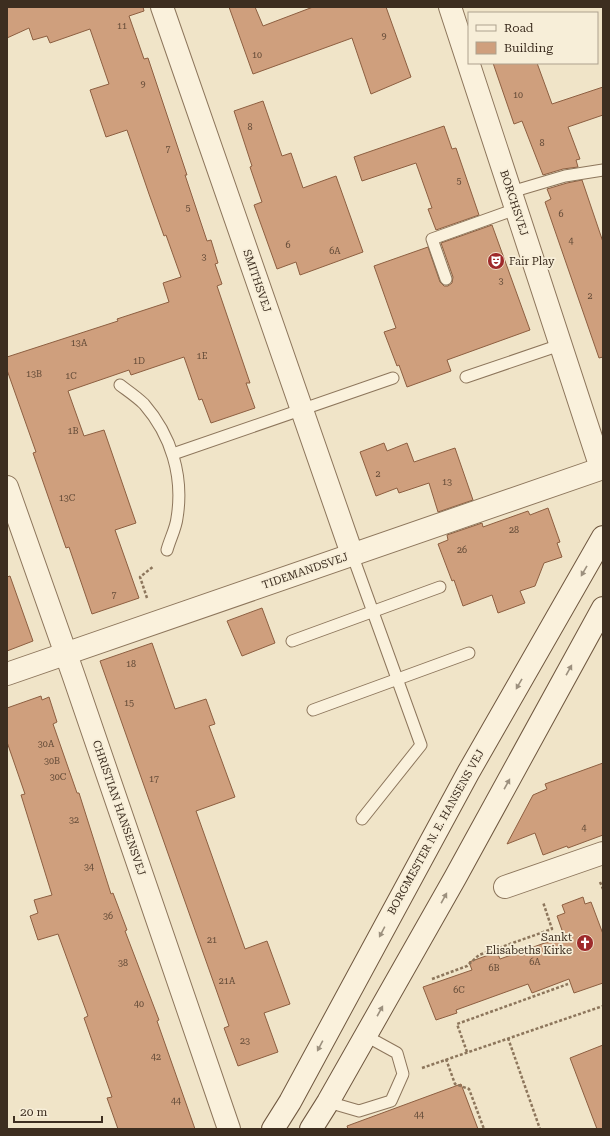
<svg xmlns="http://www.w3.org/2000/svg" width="610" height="1136" font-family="'Roboto Serif',serif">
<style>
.building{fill:#cf9f7d;stroke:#8d5f41}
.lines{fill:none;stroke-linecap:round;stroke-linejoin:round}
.lane-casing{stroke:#8d765c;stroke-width:13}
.street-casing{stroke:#8d765c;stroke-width:24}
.secondary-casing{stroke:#6f573f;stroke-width:24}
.path{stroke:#8d765c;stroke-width:2.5;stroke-dasharray:3 2;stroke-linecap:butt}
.lane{stroke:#faf1dc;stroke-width:11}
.street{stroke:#faf1dc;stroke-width:22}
.secondary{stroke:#faf1dc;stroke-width:22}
.oneway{fill:#9c907e}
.labels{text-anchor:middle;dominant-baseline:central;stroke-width:3.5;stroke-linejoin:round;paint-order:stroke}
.number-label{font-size:9px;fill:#624a37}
.street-label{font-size:11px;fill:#3d2e20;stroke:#f7eed8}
.poi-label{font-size:11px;fill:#3d2e20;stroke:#f7eed8;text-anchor:start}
</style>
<rect width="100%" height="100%" fill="#f0e4c8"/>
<!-- building -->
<g class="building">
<path d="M7 7H143L144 11 129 16 144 59 148 58 187 175H185L207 241 211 240 218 263 215 264 222 284 217 286 250 383H246L255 408 211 423 202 399 199 400 184 357 131 375 129 370 68 391 84 436 104 430 136 523 115 530 139 598 92 614 69 547 66 548 33 453 36 452 7 370V357L118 321 117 319 169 302 163 283 181 277 166 235 164 236 149 194 127 130 106 137 90 90 109 84 90 29 50 43 47 36 33 40 29 28 7 38Z"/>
<path d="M229 7H255L263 26 313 7H386L411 77 371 94 352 38 253 74Z"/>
<path d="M493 63H537L552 104 603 87V115L568 127 580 159 576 160 578 167 563 169 543 175 522 121 514 124Z"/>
<path d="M263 101 282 156 291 153 303 188 336 176 363 252 300 275 296 262 277 269 254 205 262 202 250 167 252 166 234 111Z"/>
<path d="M444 126 452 149 456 148 479 215 436 230 428 209 432 208 416 163 362 181 354 157Z"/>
<path d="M582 180 603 242V357L599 358 545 202 551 199 547 189 567 183Z"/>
<path d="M492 225 530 330 447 360 451 371 407 387 399 365 397 366 384 332 396 328 374 266 428 247 440 282 444 286H448L452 283 453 277 441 243Z"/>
<path d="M384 443 387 451 407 443 414 462 455 448 473 500 438 512 429 483 399 493 397 488 376 496 360 452Z"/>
<path d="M548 508 560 542 557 543 562 557 544 563 535 586 520 591 525 603 498 613 492 595 463 606 454 580 452 581 438 544 448 540 447 535 482 523 483 527 528 511 530 515Z"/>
<path d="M10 576 33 641 7 651V577Z"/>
<path d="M262 608 275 643 242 656 227 621Z"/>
<path d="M152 643 175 709 206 699 215 724 209 726 235 797 196 811 245 949 267 941 290 1004 264 1013 278 1052 238 1066 224 1028 229 1026 100 661Z"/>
<path d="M41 696 42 700 49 697 57 722 53 724 77 793H79L111 894 113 893 127 930 125 931 159 1020 157 1021 195 1129H118L107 1098 112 1097 84 1018 88 1016 58 934 38 940 30 916 38 913 34 900 52 895 21 795 25 794 7 742V708Z"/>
<path d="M603 763V835L568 848 567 846 543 855 535 833 507 844 533 795 547 789 545 784Z"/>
<path d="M583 897 585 904 591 902 603 934V983L574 993 569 979 532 993 528 984 456 1010 457 1013 436 1020 423 987 472 970 469 962 497 952 500 959 564 936 557 916 565 913 562 905Z"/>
<path d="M603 1045V1129H597L570 1058Z"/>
<path d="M461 1084 478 1129H348L347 1126Z"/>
</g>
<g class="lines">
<!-- lane casing -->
<g class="lane-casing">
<g id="lane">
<path d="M511 192 565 176 603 170"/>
<path d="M446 279 432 239 516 209"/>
<path d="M466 377 560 345"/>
<path d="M120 385C128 391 137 397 144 404 171 435 184 476 177 518 176 528 170 539 167 550"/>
<path d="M173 454 393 378"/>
<path d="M352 554 421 745 362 819"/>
<path d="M292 641 440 587"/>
<path d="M313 710 469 653"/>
<path d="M328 1102 359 1111 391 1101 403 1074 397 1053 366 1036"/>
</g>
</g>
<!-- street casing -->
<g class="street-casing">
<g id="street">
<path d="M162 7 352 554"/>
<path d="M450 7 601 468"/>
<path d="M7 487 73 674 229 1129"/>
<path d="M7 674 603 468"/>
<path d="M505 887 603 853"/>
</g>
</g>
<!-- secondary casing -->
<g class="secondary-casing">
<g id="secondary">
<path d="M273 1129 290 1102 468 773 603 537"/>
<path d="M311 1129 328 1102 455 878 603 608"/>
</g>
</g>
<!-- path -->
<g class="path">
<path d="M147 598 140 577 154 566"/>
<path d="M600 882 603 889"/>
<path d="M432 979 467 966 479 955 552 929 543 902"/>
<path d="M508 1038 540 1129"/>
<path d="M467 1052 457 1024 568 984"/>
<path d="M446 1059 455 1084 469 1089 484 1129"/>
<path d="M422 1068 603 1006"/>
</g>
<!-- lane -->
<use href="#lane" class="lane"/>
<!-- street -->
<use href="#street" class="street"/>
<!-- secondary -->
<use href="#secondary" class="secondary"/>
</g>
<!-- one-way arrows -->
<defs><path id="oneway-solid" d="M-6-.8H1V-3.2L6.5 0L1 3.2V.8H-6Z"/></defs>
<g class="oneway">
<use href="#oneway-solid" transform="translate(584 571) rotate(120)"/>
<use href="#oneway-solid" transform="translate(569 670) rotate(-61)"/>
<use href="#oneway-solid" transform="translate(519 684) rotate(120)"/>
<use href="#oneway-solid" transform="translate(507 784) rotate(-61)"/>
<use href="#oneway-solid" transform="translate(444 898) rotate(-61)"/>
<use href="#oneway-solid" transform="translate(382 932) rotate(118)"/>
<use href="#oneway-solid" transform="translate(380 1011) rotate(-61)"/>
<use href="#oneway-solid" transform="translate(320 1046) rotate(118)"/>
</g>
<!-- icons -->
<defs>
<g id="theatre-disc" transform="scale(0.9)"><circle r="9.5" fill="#9e2a2b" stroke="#f7eed8"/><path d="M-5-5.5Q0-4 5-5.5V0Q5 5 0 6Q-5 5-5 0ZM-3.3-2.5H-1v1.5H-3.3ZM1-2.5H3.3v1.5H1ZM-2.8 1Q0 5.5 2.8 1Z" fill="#fff"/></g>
<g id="church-disc" transform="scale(0.9)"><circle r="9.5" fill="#9e2a2b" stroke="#f7eed8"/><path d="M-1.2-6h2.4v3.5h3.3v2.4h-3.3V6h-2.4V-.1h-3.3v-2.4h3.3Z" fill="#fff"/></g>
</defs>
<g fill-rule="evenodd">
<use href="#theatre-disc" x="496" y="261"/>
<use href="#church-disc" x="585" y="943"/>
</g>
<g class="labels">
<!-- number labels -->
<g class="number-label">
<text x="122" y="26">11</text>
<text x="384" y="36">9</text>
<text x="257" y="55">10</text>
<text x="143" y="84">9</text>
<text x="518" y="95">10</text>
<text x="250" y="127">8</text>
<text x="542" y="143">8</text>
<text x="168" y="149">7</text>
<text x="459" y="181">5</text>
<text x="188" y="208">5</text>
<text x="561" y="214">6</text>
<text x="571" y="241">4</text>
<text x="288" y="245">6</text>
<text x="335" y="251">6A</text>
<text x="204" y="257">3</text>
<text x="501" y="281">3</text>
<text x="590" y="296">2</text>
<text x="79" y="343">13A</text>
<text x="202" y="356">1E</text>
<text x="139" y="361">1D</text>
<text x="34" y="374">13B</text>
<text x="71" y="376">1C</text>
<text x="73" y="431">1B</text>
<text x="378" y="474">2</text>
<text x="447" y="482">13</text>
<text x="67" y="498">13C</text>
<text x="514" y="530">28</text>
<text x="462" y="550">26</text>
<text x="114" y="595">7</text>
<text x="131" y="664">18</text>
<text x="129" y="703">15</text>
<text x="46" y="744">30A</text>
<text x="52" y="761">30B</text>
<text x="58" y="777">30C</text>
<text x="154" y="779">17</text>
<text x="74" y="820">32</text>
<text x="584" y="828">4</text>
<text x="89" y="867">34</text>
<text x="108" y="916">36</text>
<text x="212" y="940">21</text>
<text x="535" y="962">6A</text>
<text x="123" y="963">38</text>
<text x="494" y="968">6B</text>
<text x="227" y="981">21A</text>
<text x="459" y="990">6C</text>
<text x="139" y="1004">40</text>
<text x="245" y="1041">23</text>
<text x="156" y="1057">42</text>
<text x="176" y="1101">44</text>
<text x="419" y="1115">44</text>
</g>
<!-- street labels -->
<g class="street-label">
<text transform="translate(514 203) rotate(72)">BORCHSVEJ</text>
<text transform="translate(257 281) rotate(71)">SMITHSVEJ</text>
<text transform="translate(305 571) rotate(-19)">TIDEMANDSVEJ</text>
<text transform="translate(119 808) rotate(71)">CHRISTIAN HANSENSVEJ</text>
<text transform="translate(436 832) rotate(-61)">BORGMESTER N. E. HANSENS VEJ</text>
</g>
<!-- poi labels -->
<g class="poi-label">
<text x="509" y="261">Fair Play</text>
<text x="572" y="937" text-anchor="end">Sankt<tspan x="572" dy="13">Elisabeths Kirke</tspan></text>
</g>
</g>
<!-- border -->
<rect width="610" height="1136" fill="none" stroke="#3d2e20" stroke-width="16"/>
<!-- legend -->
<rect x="468" y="12" width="130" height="52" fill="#f7eed8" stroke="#ada18e"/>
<rect x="476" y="25" width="20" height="6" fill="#faf1dc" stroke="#ada18e"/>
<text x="504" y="32" font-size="12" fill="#3d2e20">Road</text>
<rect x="476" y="42" width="20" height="12" fill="#cf9f7d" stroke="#ada18e"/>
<text x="504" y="52" font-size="12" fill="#3d2e20">Building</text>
<!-- scale -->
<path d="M14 1116v6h88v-6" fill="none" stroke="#3d2e20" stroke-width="2"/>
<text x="20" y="1116" font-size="12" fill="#3d2e20" stroke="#f7eed8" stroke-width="3" paint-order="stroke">20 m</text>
</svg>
